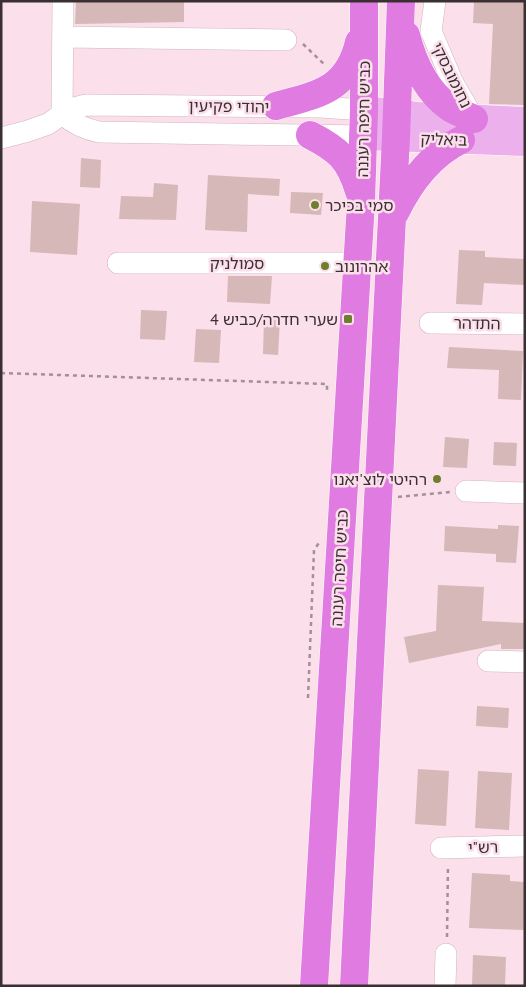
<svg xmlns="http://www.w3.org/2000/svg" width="526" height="987" viewBox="0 0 526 987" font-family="'PT Sans','Noto Sans Hebrew',sans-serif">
  <rect width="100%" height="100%" fill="#fbdfea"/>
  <path fill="#d6b8b8" d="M76 1H184V22L75 24Z
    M474 1H525V105L489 104 493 24 473 23Z
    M81 158 101 160 100 188 80 187Z
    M208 175 280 179 279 196 248 194 247 232 205 230Z
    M154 183 178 185 176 220 119 219 121 196 153 197Z
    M291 192 323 193 321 215 290 213Z
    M32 201 80 204 77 255 30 252Z
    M459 250 485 251V257L525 259V285L484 283 482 305 456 304Z
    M228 276H272L270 304 227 302Z
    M141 310 167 311 165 340 140 339Z
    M264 319H280L278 355 263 354Z
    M196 329 221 330 219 363 194 362Z
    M449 347 523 351 521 400 498 399 499 370 447 368Z
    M445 437 469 439 467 468 443 467Z
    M494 442 517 443 516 466 493 465Z
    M498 525 519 526 516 563 496 562V554L444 551 445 526 498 529Z
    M438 585 484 587 482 621 525 623V649H501V644L409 663 404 637 436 631Z
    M477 706 509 708 508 728 476 726Z
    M418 769 449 771 446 826 415 824Z
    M478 771 512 773 509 830 475 828Z
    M472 873 510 875V881L525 882V930L469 928Z
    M473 955 506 957 505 986H472Z"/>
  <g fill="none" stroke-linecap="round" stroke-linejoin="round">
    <defs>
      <path id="minor" d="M435 1 431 31 453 83 474 119
        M63 37 286 40
        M62 114C74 124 84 129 99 132L363 136
        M62 114 63 1
        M1 138 28 131 48 124 62 114 74 108 86 105 320 107 364 110
        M118 263H357
        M430 323 525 324
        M466 491 525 493
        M488 661 525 662
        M441 848 525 846
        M445 986 446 954"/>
      <path id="major" d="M364 110 417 116 525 121
        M363 136 525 142"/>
      <path id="highway" d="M406 35C413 62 425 90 449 107 456 112 466 115 474 119
        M276 106C319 94 348 90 359 42
        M310 135C339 150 349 159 359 191
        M395 213C410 182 430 155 461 140
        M314 986 361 202 364 110V1
        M354 986 396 137 401 1"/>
    </defs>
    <use href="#minor" stroke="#d0b5c0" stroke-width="22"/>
    <use href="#major" stroke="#fff" stroke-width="29"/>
    <use href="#highway" stroke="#fff" stroke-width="29"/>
    <path stroke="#a49098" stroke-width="2.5" stroke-dasharray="4 4" stroke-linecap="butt" d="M303 44 325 65
      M1 373 327 384V391
      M398 497 450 492
      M308 698 314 550 319 543
      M447 937 448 865"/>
    <use href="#minor" stroke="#fff" stroke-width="21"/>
    <use href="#major" stroke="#ecb0ed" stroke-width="28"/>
    <use href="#highway" stroke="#df7be1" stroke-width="28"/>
  </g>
  <g fill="#6f7e2c" stroke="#fbdfea" stroke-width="2">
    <circle cx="315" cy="205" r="5"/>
    <circle cx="325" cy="266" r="5"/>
    <rect x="343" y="314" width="10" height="10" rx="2.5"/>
    <circle cx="437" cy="479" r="5"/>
  </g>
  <g text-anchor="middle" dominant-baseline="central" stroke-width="5" stroke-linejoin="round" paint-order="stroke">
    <g font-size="16" fill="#3a2f33" stroke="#fbdfea">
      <text transform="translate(452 75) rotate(64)">נחומובסקי</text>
      <text transform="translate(229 106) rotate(1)">יהודי פקיעין</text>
      <text transform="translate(363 119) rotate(-89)">כביש חיפה רעננה</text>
      <text transform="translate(444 139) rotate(2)">ביאליק</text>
      <text x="237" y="263">סמולניק</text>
      <text transform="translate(477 323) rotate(1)">התדהר</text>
      <text transform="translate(339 568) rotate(-87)">כביש חיפה רעננה</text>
      <text transform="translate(483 847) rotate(-2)">רש"י</text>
    </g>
    <g font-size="16" fill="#3a2f33" stroke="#fbdfea" text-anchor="start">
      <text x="325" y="205">סמי בכיכר</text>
      <text x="335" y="266">אהרונוב</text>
      <text x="338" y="319" text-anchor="end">שערי חדרה/כביש 4</text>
      <text x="427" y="479" text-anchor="end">רהיטי לוצ'יאנו</text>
    </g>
  </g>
  <rect width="526" height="987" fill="none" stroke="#3a2f33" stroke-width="5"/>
</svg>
